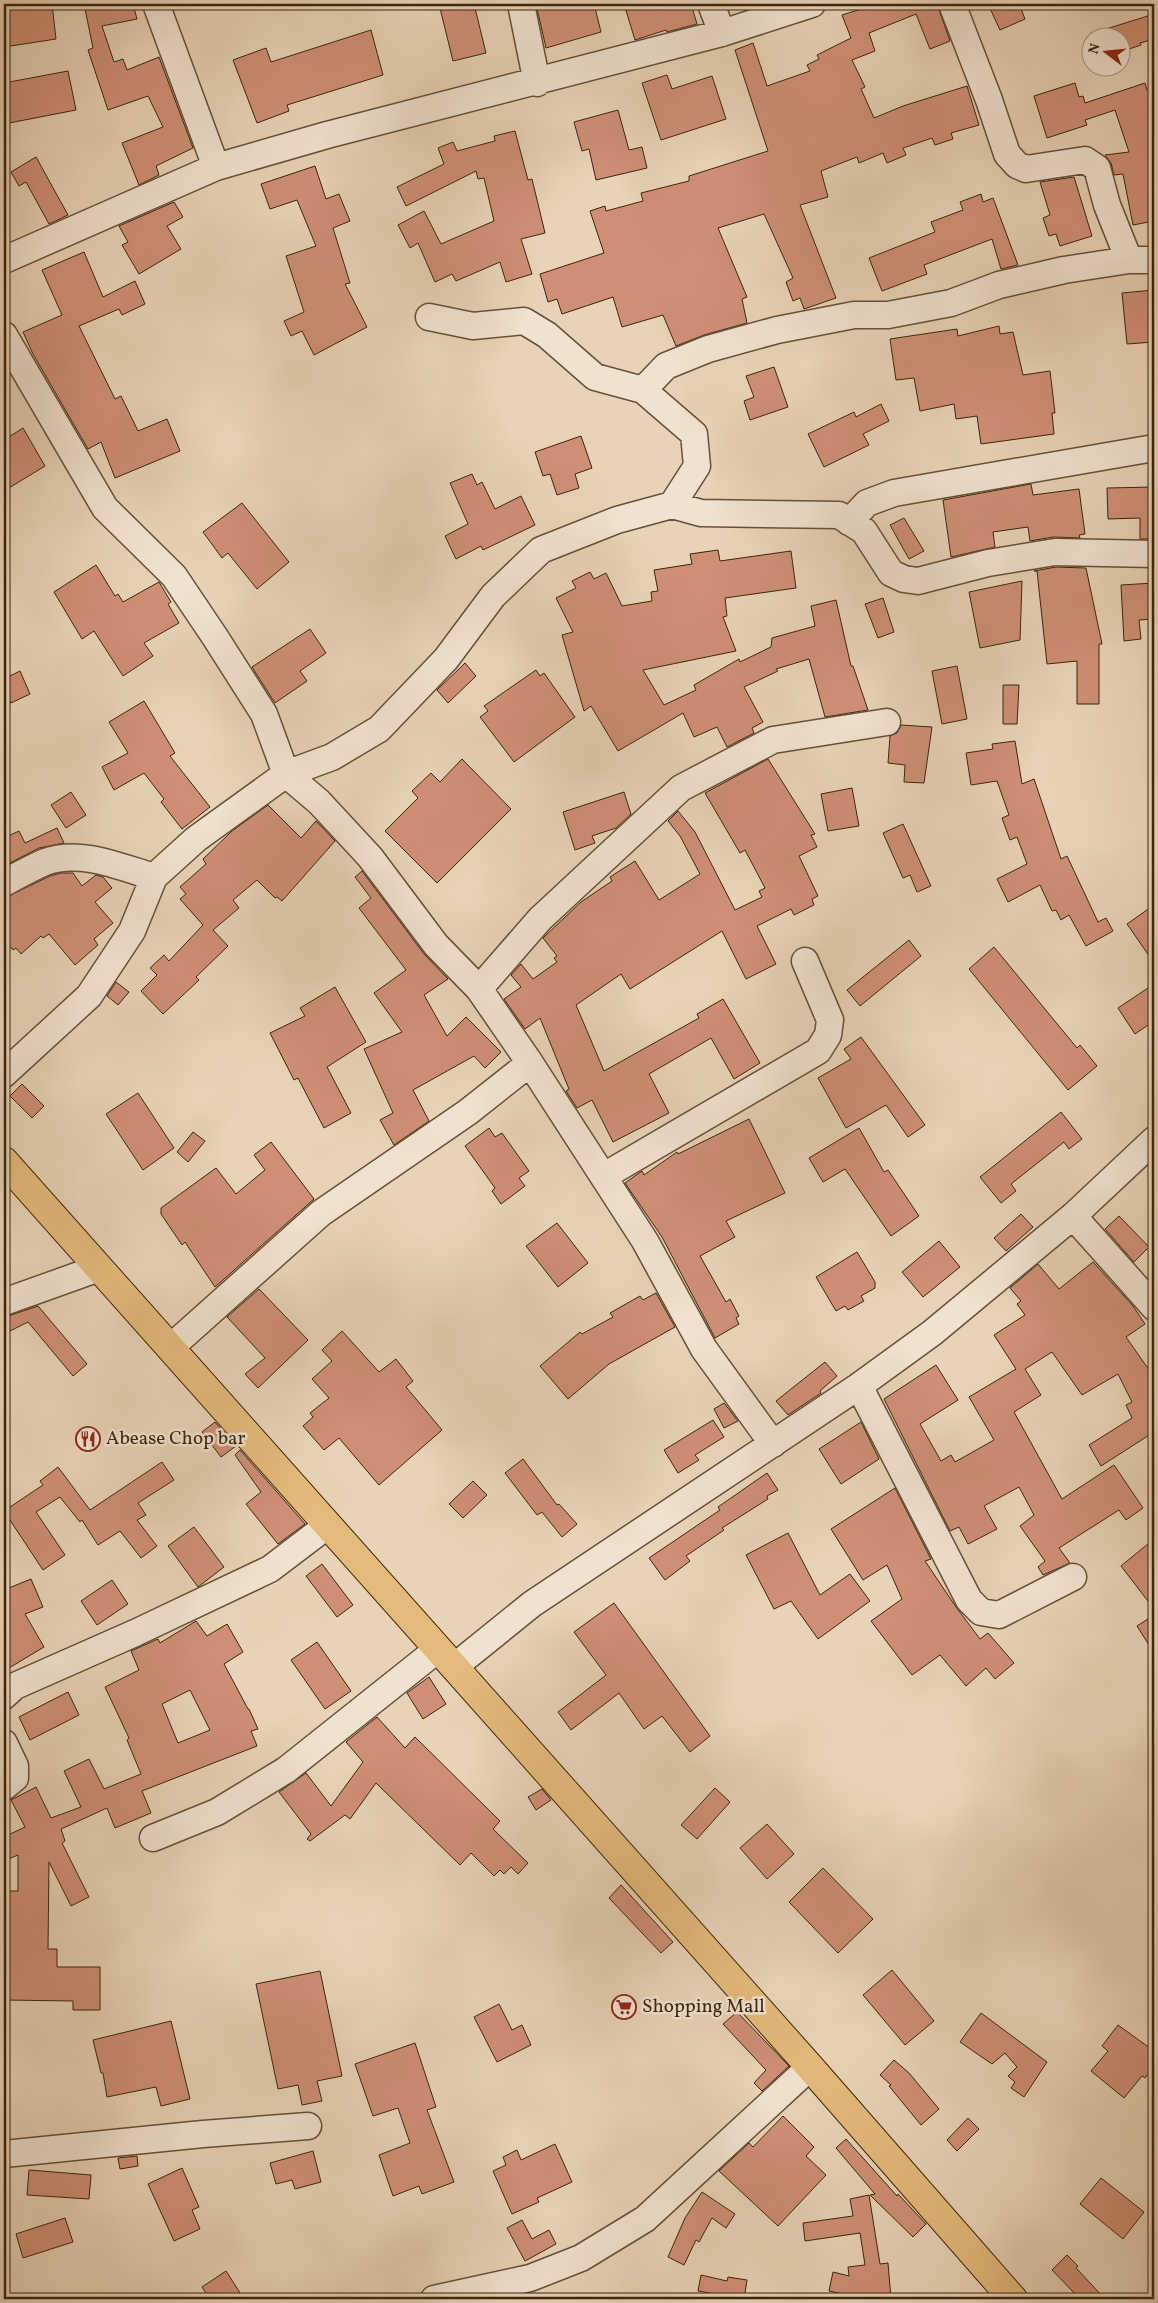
<svg xmlns="http://www.w3.org/2000/svg" width="1158" height="2303" viewBox="0 0 1158 2303" font-family="Vollkorn,serif">
  <rect width="100%" height="100%" fill="#e8d3b6"/>
  <filter id="stains"><feTurbulence type="fractalNoise" baseFrequency=".004" numOctaves="4"/><feColorMatrix values="0 0 0 0 .2 0 0 0 0 .09 0 0 0 0 .02 0 0 0 .5 -.17"/></filter>
  <radialGradient id="worn" r=".72"><stop offset=".6" stop-color="#630" stop-opacity="0"/><stop offset="1" stop-color="#630" stop-opacity=".3"/></radialGradient>
  <path fill="#cf8f75" stroke="#3b250d" fill-rule="evenodd" d="M4 4H52L56 39 4 47Z
    M84 4H133L137 19 102 26 114 62 123 59 127 70 159 57 193 148 156 166 159 175 139 185 122 143 163 127 148 96 108 110 88 50 93 48Z
    M439 4H474L486 53 453 61Z
    M536 4H594L601 32 546 48Z
    M624 4H691L697 24 667 32 666 30 635 40Z
    M877 4H937L950 41 930 49 916 14 869 33 875 51 852 60 865 87 861 89 874 118 903 106 967 86 979 125 951 133 953 139 935 145 932 138 903 148 906 155 887 163 883 153 859 163 857 157 821 171 828 197 800 205 836 298 804 309 800 298 793 301 786 282 793 278 764 214 718 228 747 297 742 299 747 323 704 335 676 346 663 315 622 327 613 297 562 314 557 299 548 302 540 274 604 253 590 211 605 206 606 211 643 201 641 193 689 181V176L768 151 735 50 753 43 767 86 810 71 807 65 819 59 817 55 851 38 842 15Z
    M988 4H1019L1025 19 1000 30Z
    M1154 14V39L1140 43 1141 45 1120 52V38H1090V34Z
    M371 30 383 75 287 105 289 111 257 123 233 60 266 48 271 62Z
    M68 71 76 110 4 124V83Z
    M667 75 672 89 712 76 726 119 661 140 642 83Z
    M1075 83 1079 97 1083 96 1085 103 1145 83 1147 90 1154 87V221L1133 225 1123 174 1114 175 1111 163 1105 155 1129 152 1115 110 1085 120 1087 125 1047 138 1034 96Z
    M618 110 629 150 642 147 647 168 596 180 589 149 582 151 574 122Z
    M515 131 528 180 532 179 545 233 521 239 532 274 506 282 500 262 456 281 452 274 435 282 418 243 410 248 398 225 424 211 441 244 494 221 484 178 478 179 476 171 406 206 397 187 444 164 438 148 453 142 457 151 495 141 494 136Z
    M36 157 68 215 49 224 26 182 19 186 11 172Z
    M315 166 326 199 339 194 350 221 333 228 350 283 345 284 367 327 314 355 302 331 291 336 284 321 304 312 286 256 316 246 297 200 270 209 261 184Z
    M1074 177 1092 236 1060 246 1056 234 1049 236 1043 218 1050 215 1040 182Z
    M981 194 983 202 993 198 1018 265 1001 269 992 239 924 265 927 274 882 291 869 258 935 232 931 222 963 210 960 202Z
    M174 202 183 217 167 226 181 249 139 274 122 245 128 242 119 226Z
    M84 252 103 297 135 281 145 304 122 315 119 309 79 326 115 399 121 396 138 431 167 419 180 451 115 478 101 442 88 449 33 354 23 332 62 315 42 270Z
    M1154 290V342L1127 344 1122 293Z
    M999 326 1000 334 1013 332 1023 375 1050 371 1055 413H1052L1054 434 981 444 977 416 956 419 954 404 920 411 914 378 896 380 890 339 957 329 958 336Z
    M774 367 788 407 750 420 744 401 754 397 746 376Z
    M881 404 889 421 863 434 869 445 824 467 808 434 854 412 856 417Z
    M23 428 45 466 4 491V440Z
    M581 436 592 468 575 474 579 488 557 495 550 474 543 476 535 452Z
    M472 474 477 485 482 482 495 509 521 496 535 525 483 550 481 546 456 559 445 536 468 524 450 483Z
    M1031 484 1033 495 1079 489 1085 534 1079 535 1080 538 1053 537 1030 541 1028 527 993 532 995 547 951 557 943 500Z
    M1154 487V539H1140V518L1108 519 1107 488Z
    M242 503 289 562 257 589 228 553 222 558 203 532Z
    M904 518 924 551 909 559 890 525Z
    M718 550 720 561 791 551 796 588 725 598 727 616 723 617 736 651 643 670 664 705 696 690 694 685 739 659 740 662 771 647 772 638 815 626 811 606 836 600 851 666H853L868 710 825 717 809 659 776 669 778 671 744 687 763 722 752 728 754 733 727 747 717 727 694 737 683 713 618 751 591 706 584 711 562 635 573 632 556 598 576 588 572 581 590 572 594 579 606 573 622 606 652 601 651 592 658 591 654 570 692 564 690 554Z
    M96 565 115 596 118 594 123 602 159 582 171 602 168 604 179 623 144 643 153 656 123 676 94 631 82 639 54 592Z
    M1056 567 1086 568 1102 644H1099V704H1077V661L1047 664 1037 571H1034Z
    M1022 581 1020 640 980 648 969 592Z
    M1154 583V619L1139 620 1141 639 1124 641 1121 585Z
    M883 598 894 632 878 638 865 604Z
    M310 629 326 653 300 671 307 681 275 703 252 667Z
    M465 663 476 676 448 703 437 690Z
    M957 666 967 719 942 724 932 671Z
    M536 670 540 676 544 673 575 717 514 762 480 717 488 711 484 706Z
    M20 671 30 694 11 703 4 687V679Z
    M1003 685H1019L1017 724H1003Z
    M144 701 175 753 170 756 210 807 182 829 161 802 164 799 144 773 114 790 102 767 128 753 109 722Z
    M901 725 932 727 924 783 904 782 905 765 888 763 890 736 897 733Z
    M1015 741 1022 784 1034 779 1061 859 1067 856 1098 922 1106 918 1113 931 1086 946 1069 915 1061 920 1056 910 1052 911 1040 885 1008 902 997 879 1027 864 1017 837 1010 840 1002 818 1009 815 997 781 971 785 966 753 993 749 992 744Z
    M462 759 511 809 437 883 385 831 418 798 412 791 431 773 440 782Z
    M768 759 815 834 811 835 817 847 799 856 818 896 812 899 814 905 794 915 791 909 757 926 776 964 746 979 722 931 630 989 621 974 576 1005 604 1071 699 1018 697 1014 723 999 760 1063 734 1079 711 1038 649 1074 669 1113 613 1142 592 1100 577 1108 566 1091 569 1089 540 1018 525 1029 504 999 521 987 511 975 521 964 533 979 557 962 554 958 557 956 543 938 581 902 612 881 610 877 635 861 659 900 700 874 680 836 668 821 678 811 695 832 735 910 762 897 759 891 765 888 745 850 740 853 705 793Z
    M852 788 859 826 828 831 821 794Z
    M71 792 86 815 66 828 51 805Z
    M624 792 631 814 616 828 592 836 595 843 575 850 563 812Z
    M268 805 301 838 316 821 335 841 282 901 277 897 275 898 257 880 233 900 239 908 213 930 228 946 196 977 199 980 163 1014 141 991 157 975 150 968 164 955 169 961 203 925 180 899 186 894 180 887 206 864 203 859 232 831Z
    M903 824 931 886 917 892 910 875 903 878 883 833Z
    M57 828 64 843 39 848 4 866V838L19 831 25 843Z
    M362 871 424 954 448 979 424 995 447 1036 466 1017 501 1052 485 1068 474 1056 413 1090 429 1121 394 1145 380 1120 393 1113 364 1049 402 1032 374 993 406 970 359 908 371 898 355 877Z
    M61 873H73L82 886 96 875 103 877 112 888 95 902 113 923 94 939 98 945 75 965 49 934 43 938 41 936 21 954 16 948 13 950 4 939V898L50 876Z
    M1154 905V963L1127 924Z
    M909 940 921 956 860 1006 847 990Z
    M994 947 1077 1048 1080 1045 1097 1066 1068 1090 969 969Z
    M116 982 129 992 118 1005 107 996Z
    M1154 984V1021L1135 1034 1118 1008Z
    M335 987 366 1042 327 1067 351 1113 324 1128 298 1078 294 1080 270 1033 305 1016 300 1008Z
    M861 1037 925 1125 908 1137 886 1105 846 1128 818 1078 851 1059 844 1049Z
    M22 1084 44 1106 32 1118 10 1096Z
    M138 1093 174 1148 143 1170 106 1114Z
    M1061 1112 1082 1139 1069 1149 1064 1142 1011 1184 1016 1191 1001 1203 980 1177Z
    M749 1119 785 1193 726 1221 735 1237 700 1256 726 1302 730 1299 739 1316 736 1318 739 1324 715 1338 662 1237 625 1183 642 1171 644 1175 677 1152 678 1154Z
    M489 1128 495 1137 502 1133 529 1171 519 1178 525 1186 501 1204 492 1191 495 1188 465 1146Z
    M859 1128 884 1172 888 1170 919 1216 891 1236 845 1169 823 1182 809 1158Z
    M193 1132 205 1141 188 1162 177 1152Z
    M271 1142 314 1199 215 1287 185 1242 182 1245 161 1214V1208L216 1168 236 1194 265 1170 254 1155Z
    M1021 1214 1033 1227 1006 1251 994 1238Z
    M1119 1216 1149 1247 1134 1262 1105 1229Z
    M557 1223 588 1263 558 1287 526 1246Z
    M939 1241 960 1267 923 1297 902 1272Z
    M857 1252 875 1282V1288L861 1296 864 1301 848 1310 845 1306 836 1311 816 1277Z
    M1093 1262 1133 1306 1145 1324 1126 1337 1154 1377V1432L1101 1466 1089 1445 1132 1418 1126 1405 1132 1402 1118 1374 1082 1395 1052 1352 1025 1369 1041 1395 1014 1412 1062 1499 1114 1465 1143 1508 1126 1520 1119 1510 1059 1548 1070 1563 1043 1575 1038 1567 1045 1561 1020 1526 1034 1515 1019 1487 984 1506 997 1529 968 1544 959 1527 950 1531 884 1399 936 1365 958 1400 920 1424 941 1461 951 1455 955 1462 994 1440 969 1397 1016 1369 994 1335 1025 1315 1017 1304 1021 1301 1010 1288 1038 1264 1059 1289Z
    M259 1289 308 1340 258 1388 245 1374 265 1358 227 1317Z
    M656 1293 675 1327 609 1364 568 1399 540 1366 580 1332 582 1334 613 1317 610 1313 640 1296 643 1300Z
    M38 1306 87 1364 73 1376 28 1322 4 1334V1322L11 1315Z
    M342 1331 379 1372 396 1359 413 1381 406 1387 442 1430 379 1485 339 1438 324 1450 303 1426 313 1417 310 1413 329 1398 312 1379 332 1361 322 1350Z
    M825 1362 837 1376 820 1391 821 1393 788 1415 776 1401Z
    M724 1403 738 1421 724 1428 714 1409Z
    M713 1420 724 1437 695 1455 699 1460 678 1473 664 1450Z
    M215 1422 236 1446 221 1457 202 1432Z
    M861 1422 879 1459 841 1484 819 1449Z
    M240 1450 305 1524 278 1544 246 1504 261 1492 235 1455Z
    M523 1459 557 1505 559 1504 577 1524 562 1537 542 1512 537 1515 505 1473Z
    M162 1462 174 1480 138 1503 146 1515 137 1520 157 1546 141 1558 120 1531 98 1545 82 1520 80 1522 60 1497 36 1512 65 1555 43 1570 4 1511 43 1485 40 1481 58 1467 90 1510Z
    M767 1473 778 1490 767 1496 768 1499 722 1528 724 1530 686 1556 690 1561 665 1580 649 1558 720 1510 718 1507Z
    M473 1481 487 1495 463 1518 449 1504Z
    M895 1488 931 1559 925 1561 956 1607 980 1639 988 1633 1014 1663 995 1679 986 1668 966 1686 940 1655 912 1675 871 1621 902 1599 887 1565 863 1580 831 1529Z
    M194 1527 224 1567 198 1587 168 1546Z
    M788 1533 820 1595 850 1574 870 1601 818 1639 791 1601 774 1609 746 1555Z
    M1154 1539V1609L1121 1566Z
    M322 1564 353 1605 337 1617 306 1576Z
    M31 1579 43 1607 25 1614 44 1647 4 1671V1590Z
    M112 1580 128 1604 97 1625 81 1601Z
    M614 1603 710 1736 690 1752 662 1716 644 1729 619 1693 571 1730 558 1712 606 1675 574 1632Z
    M1154 1615V1653L1137 1626Z
    M196 1621 207 1636 227 1624 243 1652 224 1664 248 1709H249L258 1729 251 1731 257 1746 142 1791 151 1813 115 1828 107 1808 61 1829 65 1841 62 1843 89 1897 71 1906 49 1862 48 1949H57V1967H100V2010H73V2001L4 2000V1891H18V1855L4 1861V1837L25 1827 11 1800 36 1787 51 1818 81 1807 64 1771 89 1759 104 1789 141 1774 127 1740 129 1738 105 1687 139 1670 131 1651 158 1639 160 1643ZM190 1690 210 1730 178 1743 162 1704Z
    M317 1642 351 1691 325 1709 291 1660Z
    M429 1677 446 1704 423 1719 407 1693Z
    M68 1692 79 1715 30 1740 19 1717Z
    M377 1717 405 1748 415 1737 500 1821 493 1829 528 1863 518 1874 511 1867 504 1874 500 1870 494 1876 471 1853 460 1865 376 1783 350 1819 345 1815 310 1841 307 1839 311 1834 279 1792 306 1773 331 1806 363 1762 346 1742Z
    M715 1788 730 1802 697 1839 681 1825Z
    M542 1789 551 1800 536 1810 528 1797Z
    M767 1824 794 1854 767 1879 740 1848Z
    M823 1868 873 1919 838 1953 789 1902Z
    M621 1885 673 1942 661 1953 609 1898Z
    M892 1970 934 2021 905 2045 863 1995Z
    M320 1971 342 2076 317 2081 322 2101 302 2105 298 2085 278 2089 256 1984Z
    M499 2004 512 2030 522 2025 531 2045 497 2062 474 2017Z
    M737 2012 789 2066 762 2091 754 2083 766 2070 723 2024Z
    M981 2013 1047 2062 1024 2097 1011 2088 1015 2082 1008 2076 1017 2067 1005 2053 992 2064 960 2042Z
    M171 2021 190 2099 161 2106 156 2087 107 2097 103 2073H101L93 2040Z
    M1118 2025 1154 2051V2066L1145 2078 1142 2076 1124 2098 1091 2071 1108 2051 1102 2046Z
    M415 2043 436 2107 427 2110 454 2182 422 2194 419 2186 393 2196 379 2155 410 2143 398 2108 373 2116 355 2064Z
    M894 2060 909 2073 939 2109 921 2125 889 2086 891 2085 880 2075Z
    M783 2116 814 2147 806 2156 826 2175 778 2226 719 2171 749 2143 753 2147Z
    M968 2118 979 2129 957 2151 947 2140Z
    M846 2139 897 2196 898 2194 926 2224 913 2237 870 2195 875 2194 836 2148Z
    M555 2144 572 2182 537 2198 539 2202 512 2214 493 2171 506 2165 503 2157 517 2150 521 2160Z
    M313 2151 321 2182 295 2189 292 2180 276 2184 270 2163Z
    M137 2156 138 2166 120 2169 118 2158Z
    M182 2168 199 2207 192 2210 200 2229 174 2241 148 2184Z
    M29 2170 91 2175 89 2199 27 2195Z
    M1101 2178 1144 2212 1123 2239 1080 2204Z
    M702 2192 735 2214 726 2228 712 2218 699 2242 696 2240 684 2265 668 2257 685 2218Z
    M869 2195 880 2264 888 2263 891 2299H857V2297L829 2291 833 2272 849 2276 848 2267 865 2265 860 2233 805 2241 803 2223 853 2216 850 2199Z
    M65 2218 73 2242 23 2258 16 2234Z
    M522 2220 532 2239 549 2230 556 2244 525 2261 507 2228Z
    M1067 2255 1078 2266 1076 2268 1105 2299H1080L1052 2270Z
    M226 2271 244 2299H210L202 2287Z
    M701 2275 727 2281 728 2277 747 2280 744 2299 698 2291Z"/>
  <g fill="none" stroke-linecap="round" stroke-linejoin="round">
    <defs>
      <path id="minor" d="M156 4 216 167
        M521 4 537 83
        M711 4 722 33
        M952 4 989 100 1007 154 1017 165 1026 169 1085 160 1097 168 1107 205 1129 260
        M4 260 216 167 327 135 722 33 812 4
        M429 317 473 326 524 321 547 335 595 377 643 390 694 434 697 466 672 505
        M4 335 105 508 174 576 215 637 264 714 286 774 319 802 370 857 436 945 479 989 530 1063 645 1241 704 1349 773 1444
        M643 390 666 366 708 349 777 330 854 315H888L951 303 999 285 1064 270 1129 260H1154
        M849 522 867 503 894 493 1154 448
        M4 883C17 876 31 868 45 862 81 849 120 867 154 877
        M479 989 540 919 681 788 773 740 887 722
        M4 1074 89 996 132 931 154 877 196 839 286 774 332 757 379 729 446 659 493 596 541 550 617 520 672 505 701 513 839 515 864 531 891 573 904 579 918 581 988 563 1055 552 1154 554
        M604 1176 818 1051 828 1035 830 1020 805 961
        M1073 1216 1154 1307
        M4 1302 99 1268
        M170 1348 321 1213 468 1112 530 1063
        M859 1386 969 1600 981 1612 999 1615 1073 1577
        M454 1667 532 1604 859 1386 932 1333 1073 1216 1154 1140
        M4 1696 15 1686 135 1633 270 1569 328 1525
        M4 1743 15 1766V1778L4 1787
        M153 1838 217 1812 286 1770 438 1649
        M4 2154 203 2134 308 2126
        M434 2299 530 2278 581 2258 645 2219 810 2067"/>
      <path id="highway" d="M4 1161 810 2067 1013 2299"/>
    </defs>
    <use href="#minor" stroke="#665037" stroke-width="29"/>
    <use href="#highway" stroke="#3b250d" stroke-width="30"/>
    <use href="#minor" stroke="#f0e2d0" stroke-width="26"/>
    <use href="#highway" stroke="#e4ba7b" stroke-width="28"/>
  </g>
  <defs>
    <symbol id="restaurant-ring" viewBox="-11 -11 22 22"><circle r="9.5" fill="#f0e2d0" stroke="#8f2418" stroke-width="1.5"/><path d="M-5-6h1v4h1v-4h1v4h1v-4h1v5L-1.5 .5V6h-2V.5L-5-1ZM5-6V6H3V1.5H1.5Q1.5-4 5-6Z" fill="#8f2418"/></symbol>
    <symbol id="supermarket-ring" viewBox="-11 -11 22 22"><circle r="9.5" fill="#f0e2d0" stroke="#8f2418" stroke-width="1.5"/><path d="M-6-5.5h2.5l.6 2H6L4.5 2H-2.5L-4.4-4H-6ZM-1.5 3.2a1.3 1.3 0 1 0 .1 0ZM3 3.2a1.3 1.3 0 1 0 .1 0Z" fill="#8f2418"/></symbol>
  </defs>
  <g fill-rule="evenodd">
    <use href="#restaurant-ring" x="74" y="1425" width="28" height="28"/>
    <use href="#supermarket-ring" x="610" y="1993" width="28" height="28"/>
  </g>
  <g text-anchor="middle" dominant-baseline="central" stroke-width="5" stroke-linejoin="round" paint-order="stroke">
    <g font-size="19" fill="#3b250d" stroke="#f0e2d0" text-anchor="start">
      <text x="106" y="1439">Abease Chop bar</text>
      <text x="642" y="2007">Shopping Mall</text>
    </g>
  </g>
  <rect width="1158" height="2303" fill="none" stroke="#e8d3b6" stroke-width="20"/>
  <rect x="5" y="5" width="1148" height="2293" fill="none" stroke="#3b250d" stroke-width="2.5"/>
  <rect x="10" y="10" width="1138" height="2283" fill="none" stroke="#3b250d"/>
  <g transform="translate(1106 52) rotate(286)"><circle r="24" fill="#f0e2d0" stroke="#a89682"/>
  <path d="M0-4L9 19L0 12L-9 19Z" fill="#8f2418"/>
  <text y="-8" font-size="14" font-weight="bold" text-anchor="middle" fill="#3b250d">N</text>
  </g>
  <rect width="100%" height="100%" filter="url(#stains)"/>
  <rect width="100%" height="100%" fill="url(#worn)"/>
</svg>
